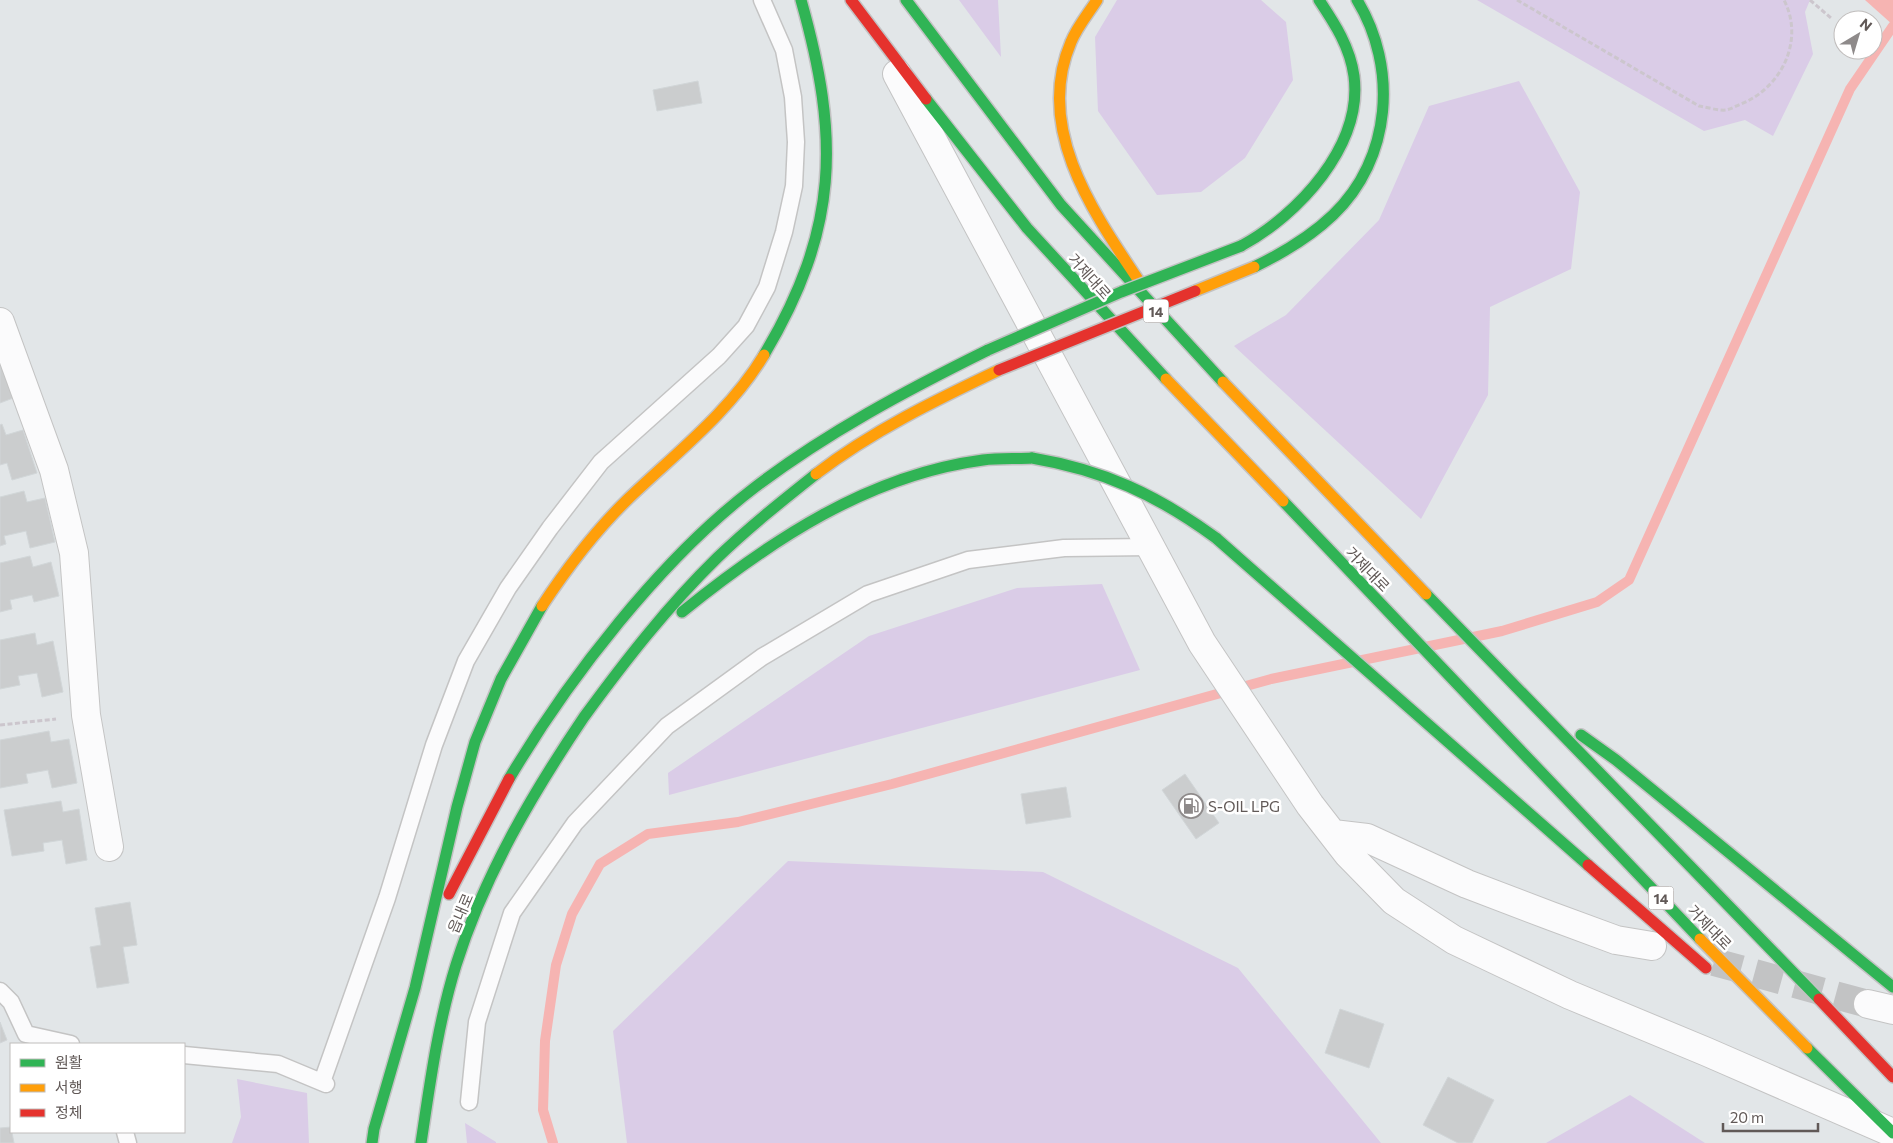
<svg xmlns="http://www.w3.org/2000/svg" width="1893" height="1143" viewBox="0 0 1893 1143" font-family="Commissioner,'Noto Sans KR',sans-serif">
  <rect width="100%" height="100%" fill="#e2e6e8"/>
  <path fill="#dacce7" d="M959 0H998L1001 57Z
    M1117 0H1261L1286 22 1293 80 1245 158 1201 192 1157 195 1098 111 1095 37Z
    M1477 0H1810L1805 12 1813 54 1773 136 1745 120 1704 131Z
    M1519 81 1580 192 1571 269 1490 307 1488 395 1421 519 1234 346 1286 315 1379 220 1429 106Z
    M1102 584 1140 670 669 795 668 773 869 636 1017 588Z
    M788 861 1043 872 1238 968 1381 1143H627L613 1031Z
    M237 1079 307 1093 309 1143H232L241 1117Z
    M1630 1095 1705 1143H1546Z
    M465 1123 496 1142V1143H467Z"/>
  <path fill="#f6b4b2" d="M1865 0H1893V25Z"/>
  <g fill="none" stroke-linecap="round" stroke-linejoin="round">
    <path stroke="#f6b4b2" stroke-width="10" d="M553 1143 543 1110 545 1041 556 965 572 914 600 864 648 834 738 822 892 784 1271 679 1502 631 1597 602 1629 580 1850 89 1893 26"/>
  </g>
  <path fill="#cbcdce" stroke="#d1d6d8" d="M698 81 702 103 657 111 653 90Z
    M0 356 16 397 0 403Z
    M2 424 6 435 23 430 37 473 12 480 7 463 0 465V425Z
    M24 491 27 502 45 498 55 542 30 548 26 531 4 536 6 544 0 546V497Z
    M30 556 33 567 51 562 59 596 34 602 32 595 10 600 12 609 0 612V563Z
    M35 633 37 645 53 641 63 692 42 697 37 673 18 676 20 685 0 689V640Z
    M49 731 51 742 69 739 77 783 52 788 48 770 26 774 28 783 0 788V740Z
    M1185 774 1219 823 1196 839 1162 790Z
    M1066 787 1071 817 1026 824 1021 794Z
    M61 801 63 812 79 809 87 860 66 864 62 840 43 843 44 851 12 856 4 810Z
    M130 902 137 945 123 947 129 983 97 988 90 947 101 945 95 908Z
    M1340 1009 1384 1024 1369 1068 1325 1053Z
    M0 1022 7 1040 0 1043Z
    M1448 1077 1494 1100 1472 1143H1458L1423 1125Z
    M11 1127 14 1143H0V1128Z"/>
  <g fill="none" stroke-linecap="round" stroke-linejoin="round">
    <path stroke="#c2c3c4" stroke-width="28" stroke-dasharray="28 14" stroke-linecap="butt" d="M1714 962 1868 1004"/>
    <defs>
      <path id="lane" d="M0 991 11 1002 26 1034 71 1044
        M184 1055 278 1064 326 1084
        M322 1082 387 898 434 745 466 661 508 588 550 528 601 462 719 356 746 326 767 287 784 232 794 186 796 142 793 97 784 50 762 0
        M469 1102 477 1022 512 913 575 823 667 726 762 657 868 594 968 560 1064 548 1151 547
        M125 1132 128 1143"/>
      <path id="street" d="M897 74 1202 643 1310 805 1348 854 1394 901 1454 940 1570 995 1707 1052 1893 1133
        M0 322 54 470 74 553 86 715 109 847
        M1333 834 1367 838 1467 884 1551 916 1616 940 1652 946
        M1868 1004 1893 1010"/>
      <path id="fast" d="M906 0 1061 205 1223 382
        M926 99 1027 228 1166 379
        M1241 246C1298 215 1363 146 1354 76 1350 47 1335 24 1319 0
        M1254 267C1283 253 1310 237 1333 215 1392 159 1398 67 1357 0
        M764 355C839 229 840 138 801 0
        M1283 501 1700 939
        M1216 538 1588 865
        M1426 594 1819 999
        M682 612C770 541 868 475 983 460 999 458 1016 459 1032 458
        M584 717C625 661 667 607 717 558 748 528 782 501 816 474
        M1581 735 1616 760 1893 987
        M509 779C568 679 661 559 754 488 826 433 907 390 988 350
        M1807 1048 1893 1133
        M372 1143 374 1129 415 988 457 807 475 742 501 679 542 606
        M421 1143C430 1083 438 1023 456 965 484 876 532 794 584 717"/>
      <path id="slow" d="M1097 0C1088 14 1077 27 1071 42 1034 128 1093 212 1139 281
        M1166 379 1283 501
        M1223 382 1426 594
        M816 474C872 431 936 400 999 370
        M542 606C567 568 595 531 628 499 676 453 729 413 764 355
        M1700 939 1807 1048"/>
      <path id="jam" d="M851 0 926 99
        M1588 865 1706 968
        M449 894 509 779
        M1819 999 1893 1077"/>
    </defs>
    <use href="#lane" stroke="#c4c4c4" stroke-width="19"/>
    <use href="#street" stroke="#c4c4c4" stroke-width="30"/>
    <use href="#fast" stroke="#c3c2c3" stroke-width="14"/>
    <use href="#slow" stroke="#c3c2c3" stroke-width="14"/>
    <use href="#jam" stroke="#c3c2c3" stroke-width="14"/>
    <path stroke="#ccc6cd" stroke-width="3" stroke-dasharray="5 2.5" stroke-linecap="butt" d="M1517 0 1699 106C1707 107 1718 111 1726 110 1731 109 1736 106 1741 104 1781 88 1805 41 1784 0
      M1810 0 1831 18
      M0 725 56 719"/>
    <use href="#lane" stroke="#fbfbfc" stroke-width="16"/>
    <use href="#street" stroke="#fbfbfc" stroke-width="28"/>
    <use href="#fast" stroke="#30b455" stroke-width="11"/>
    <use href="#slow" stroke="#ff9f0a" stroke-width="11"/>
    <use href="#jam" stroke="#e5322d" stroke-width="11"/>
    <defs>
      <path id="fast-bridge" d="M988 350 1121 292 1241 246
        M1032 458C1104 470 1157 495 1216 538"/>
      <path id="slow-bridge" d="M1195 291 1254 267"/>
      <path id="jam-bridge" d="M999 370 1195 291"/>
    </defs>
    <use href="#fast-bridge" stroke="#c3c2c3" stroke-width="14" stroke-linecap="butt"/>
    <use href="#slow-bridge" stroke="#c3c2c3" stroke-width="14" stroke-linecap="butt"/>
    <use href="#jam-bridge" stroke="#c3c2c3" stroke-width="14" stroke-linecap="butt"/>
    <use href="#fast-bridge" stroke="#30b455" stroke-width="11"/>
    <use href="#slow-bridge" stroke="#ff9f0a" stroke-width="11"/>
    <use href="#jam-bridge" stroke="#e5322d" stroke-width="11"/>
  </g>
  <defs>
    <symbol id="fuel-ring" viewBox="-11 -11 22 22"><circle r="9.5" fill="#fff" stroke="#8e8a8a" stroke-width="1.5"/><path d="M-5.5-6h7V0h2V4h1.3V-2.5L3-4.5l.8-.8L6-3V5H2.5V1h-1V6h-7ZM-4.2-4.7v3.2H.2V-4.7Z" fill="#8e8a8a"/></symbol>
  </defs>
  <g fill-rule="evenodd">
    <use href="#fuel-ring" x="1177" y="792" width="28" height="28"/>
  </g>
  <g text-anchor="middle" dominant-baseline="central" stroke-width="5" stroke-linejoin="round" paint-order="stroke">
    <g fill="#fff" stroke="#908b89" stroke-width="1">
      <rect x="1143.5" y="299.5" width="25" height="23" rx="4"/>
      <rect x="1648.5" y="886.5" width="25" height="23" rx="4"/>
    </g>
    <g font-size="14" font-weight="bold" fill="#615957">
      <text x="1156" y="311">14</text>
      <text x="1661" y="898">14</text>
    </g>
    <g font-size="15" fill="#615957" stroke="#fff">
      <text transform="translate(1090 276) rotate(48)">거제대로</text>
      <text transform="translate(1368 569) rotate(46)">거제대로</text>
      <text transform="translate(460 913) rotate(-67)">읍내로</text>
      <text transform="translate(1710 927) rotate(46)">거제대로</text>
    </g>
    <g font-size="15" fill="#615957" stroke="#fff" text-anchor="start">
      <text x="1208" y="806">S-OIL LPG</text>
    </g>
  </g>
  <rect x="10" y="1043" width="175" height="90" fill="#ffffff" stroke="#c0bdbc"/>
  <rect x="20" y="1059" width="25" height="8" fill="#30b455" stroke="#c0bdbc"/>
  <text x="55" y="1068" font-size="15" fill="#615957">원활</text>
  <rect x="20" y="1084" width="25" height="8" fill="#ff9f0a" stroke="#c0bdbc"/>
  <text x="55" y="1093" font-size="15" fill="#615957">서행</text>
  <rect x="20" y="1109" width="25" height="8" fill="#e5322d" stroke="#c0bdbc"/>
  <text x="55" y="1118" font-size="15" fill="#615957">정체</text>
  <g transform="translate(1858 35) rotate(38)"><circle r="24" fill="#ffffff" stroke="#c0bdbc"/>
  <path d="M0-4L9 19L0 12L-9 19Z" fill="#8e8a8a"/>
  <text y="-8" font-size="14" font-weight="bold" text-anchor="middle" fill="#615957">N</text>
  </g>
  <path d="M1723 1123v8h95v-8" fill="none" stroke="#615957" stroke-width="2.5"/>
  <text x="1730" y="1123" font-size="15" fill="#615957" stroke="#ffffff" stroke-width="4" paint-order="stroke">20 m</text>
</svg>
